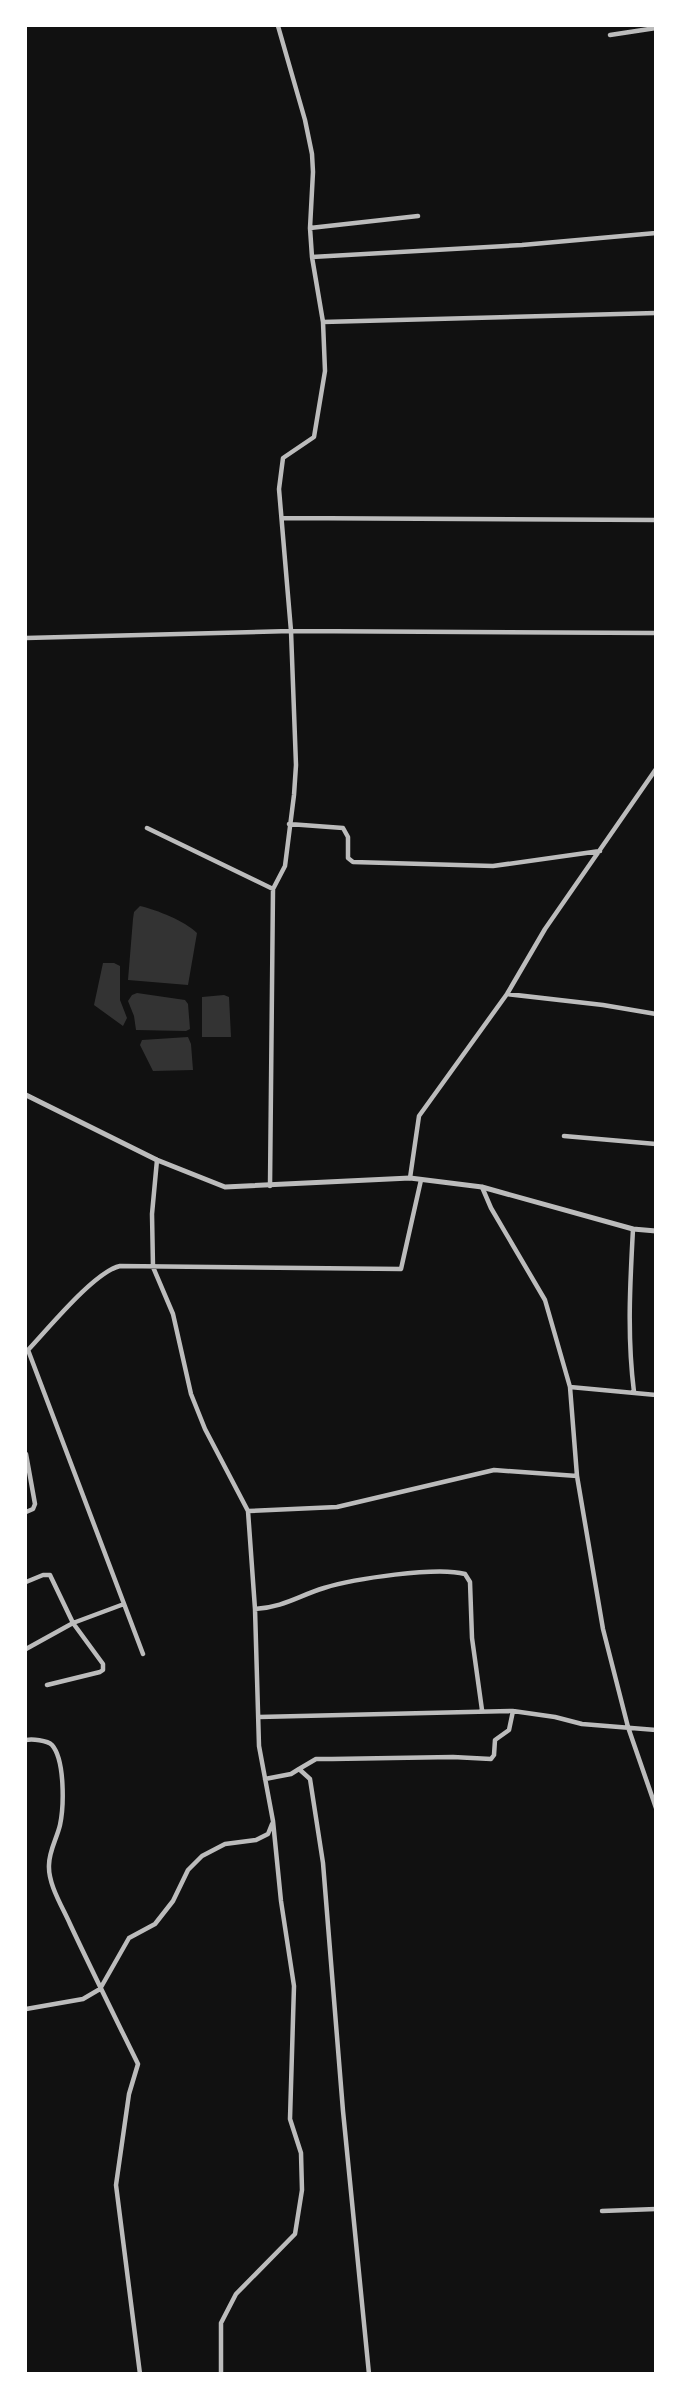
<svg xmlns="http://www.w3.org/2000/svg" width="681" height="2399" viewBox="0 0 681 2399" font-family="'Sofia Sans Condensed',sans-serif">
  <rect width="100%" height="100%" fill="#111"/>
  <path fill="#333" d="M140 906C157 910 185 921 197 933L188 985 128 980 133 919 134 912Z
    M103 963H114L120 966V1000L127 1018 123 1026 94 1005Z
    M137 993 185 1000 188 1004 190 1029 186 1031 136 1030 134 1016 128 1001 132 995Z
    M224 995 229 997 231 1037H202V997Z
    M188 1037 191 1044 193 1070 153 1071 140 1045 142 1040Z"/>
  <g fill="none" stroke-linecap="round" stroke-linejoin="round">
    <path stroke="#bcbcbc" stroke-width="4.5" d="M610 35 656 28
      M310 228 418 216
      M312 257 522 245 656 233
      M323 322 656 313
      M283 518 656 520
      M26 638 291 631 656 633
      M289 824 343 828 348 837V858L353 862 493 866 600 851
      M147 828 273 889
      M507 994 603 1005 656 1014
      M564 1136 656 1144
      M157 1160 152 1214 153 1267 173 1314 191 1394 205 1429 248 1511 255 1609 259 1746 273 1821 281 1901 294 1986 290 2119 301 2153 302 2190 295 2234 236 2294 221 2323V2374
      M410 1178 419 1116 507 994 545 929 656 769
      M270 1186 273 889 285 866 294 795 296 765 291 631 279 489 283 458 314 437 325 371 323 322 312 257 310 228 313 172 312 154 305 120 278 26
      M482 1187 491 1208 545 1300 570 1387 577 1476 603 1629 628 1727 656 1808
      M633 1229C630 1284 627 1337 634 1392
      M570 1387 656 1395
      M26 1454 35 1504 33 1509 26 1512
      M248 1511 337 1507 494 1470 577 1476
      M26 1582 43 1575H50L73 1623 103 1664V1670L100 1672 47 1685
      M255 1609C284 1607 298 1596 324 1588 353 1579 437 1566 465 1574L470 1582 472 1638 482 1710
      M26 1649 73 1623 124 1604
      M143 1654 28 1350C48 1329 94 1272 120 1266L401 1269 421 1180
      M259 1717 513 1711 555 1717 582 1724 656 1730
      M26 1740C32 1739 47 1740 52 1745 65 1760 64 1806 60 1825 57 1838 49 1851 49 1865 48 1884 62 1906 70 1924 92 1971 115 2017 138 2064L129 2094 116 2185 140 2374
      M299 1769 316 1759H332L453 1757 491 1759 494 1755 495 1740 509 1730 513 1711
      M265 1779 291 1774 299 1769 310 1779 323 1863 343 2111 369 2374
      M26 2009 83 1999 100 1989 129 1938 155 1924 173 1901 188 1870 202 1856 225 1844 256 1840 268 1834 272 1824
      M602 2211 656 2209"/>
    <path stroke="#bcbcbc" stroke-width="5" d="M26 1095 157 1160 225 1187 410 1178 482 1187 633 1229 656 1231"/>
  </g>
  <rect width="681" height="2399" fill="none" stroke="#ffffff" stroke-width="54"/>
</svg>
